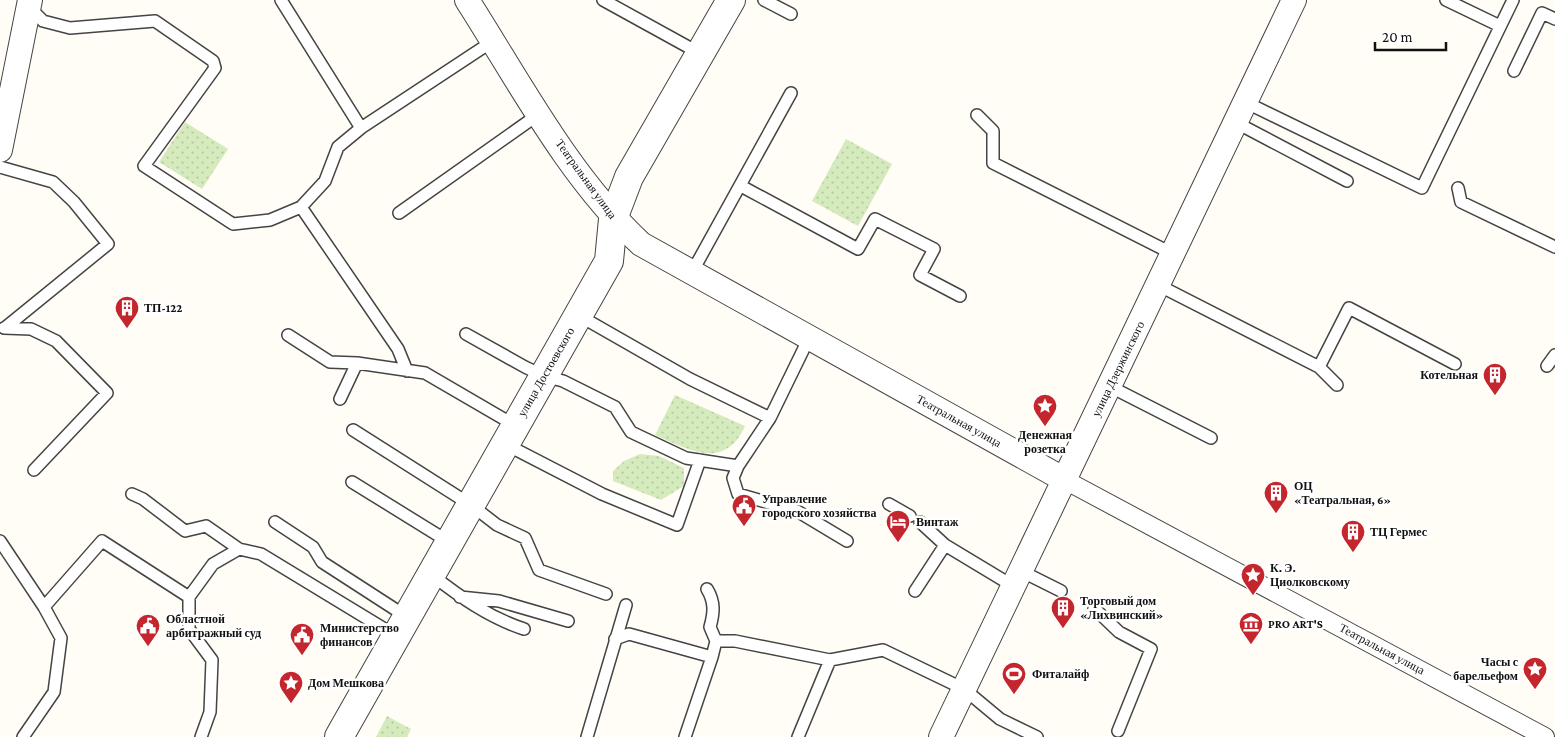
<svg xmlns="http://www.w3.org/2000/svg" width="1555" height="737" viewBox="0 0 1555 737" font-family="'Crimson Pro',serif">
  <defs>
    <pattern id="green-dots" width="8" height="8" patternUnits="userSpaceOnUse" patternTransform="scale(1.25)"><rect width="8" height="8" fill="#d5ebbd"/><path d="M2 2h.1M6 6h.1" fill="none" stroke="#b6c8a1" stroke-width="1.8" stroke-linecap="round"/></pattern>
  </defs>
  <rect width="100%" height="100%" fill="#fffdf5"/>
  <path fill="url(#green-dots)" d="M185 122 228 149 202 189 159 162Z
    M846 139 892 164 858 226 812 201Z
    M675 395 745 426C724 472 688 449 655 435Z
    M640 454 659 456 684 468V486L661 500 613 481V471L624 461Z
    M387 716 411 729 407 737H376Z"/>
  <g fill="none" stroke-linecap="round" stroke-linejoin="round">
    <defs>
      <path id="service" d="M281 0 361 128
        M603 0 701 54
        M764 0 791 14
        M1446 0 1500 26
        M29 7 43 21 70 28 155 21 213 61 215 68 144 166 233 224 270 220 301 207 325 181 338 147 361 128 493 41
        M1514 71 1542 13 1555 19
        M1245 102 1422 188 1513 0
        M977 115 993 131V163L1173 254
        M1235 122 1347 181
        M0 167 53 182 74 202 108 244 6 327
        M741 186 858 249 875 219 934 249 920 275 960 296
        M1458 188 1461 202 1555 247
        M301 207 398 349 407 371
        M399 213 539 114
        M691 274 791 93
        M1158 285 1319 367 1337 385
        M578 315 690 379 770 418 809 338
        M4 328 31 329 56 341 107 393 34 470
        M466 334 525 367 544 376 563 381 615 407 631 432 686 458 738 466
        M288 335 330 362 357 363
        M1547 366 1555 355
        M1319 367 1349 308 1455 364
        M1109 386 1211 438
        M340 399 357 363 425 373 516 426
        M770 418 738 466 733 478 738 494 797 511 847 541
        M353 430 471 505 497 525 525 538 539 570 606 594
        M505 444 602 494 677 525 700 460
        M352 482 449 542
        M132 494 143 499 185 531 206 526 239 549
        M889 504 910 516
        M275 522 313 547 322 562 407 617
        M920 522 945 545 1013 586
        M0 541 44 607 61 638 54 692 23 737
        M1021 571 1061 591
        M432 575C460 597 490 618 524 629
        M707 589C715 602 714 613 710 627L716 641
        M915 591 945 545
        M460 597 499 601 568 621
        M44 607 102 541 189 597
        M1094 608 1119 632 1151 649 1118 731
        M615 639 629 634 712 657 716 641H735L830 660
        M201 737 210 712 212 660 189 629V597L213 564 239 549 261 554 396 636
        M587 737 626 605
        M685 737 712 657
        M798 737 830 660 883 650 964 689 1000 719 1037 737"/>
      <path id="pedestrian" d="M1065 480 1545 737"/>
      <path id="minor" d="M467 0C520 83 569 177 641 244L1065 480
        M0 150 30 0
        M941 737 1294 0"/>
      <path id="tertiary" d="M339 737 609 261 613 219 629 177 731 0"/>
    </defs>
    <use href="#service" stroke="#444" stroke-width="14"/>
    <use href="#pedestrian" stroke="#444" stroke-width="20"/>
    <use href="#minor" stroke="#444" stroke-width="26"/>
    <use href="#tertiary" stroke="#444" stroke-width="30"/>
    <use href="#service" stroke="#fff" stroke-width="11"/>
    <use href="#pedestrian" stroke="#fff" stroke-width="18"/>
    <use href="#minor" stroke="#fff" stroke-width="24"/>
    <use href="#tertiary" stroke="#fff" stroke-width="28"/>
  </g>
  <defs>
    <symbol id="building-pin" viewBox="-11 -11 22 30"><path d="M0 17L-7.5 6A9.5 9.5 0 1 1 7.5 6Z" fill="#c4262e" stroke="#fff"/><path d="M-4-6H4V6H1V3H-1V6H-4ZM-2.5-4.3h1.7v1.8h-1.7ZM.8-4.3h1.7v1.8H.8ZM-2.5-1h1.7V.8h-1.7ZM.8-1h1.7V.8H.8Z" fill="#fff"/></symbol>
    <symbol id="sight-pin" viewBox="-11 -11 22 30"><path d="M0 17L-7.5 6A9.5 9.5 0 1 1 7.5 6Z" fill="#c4262e" stroke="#fff"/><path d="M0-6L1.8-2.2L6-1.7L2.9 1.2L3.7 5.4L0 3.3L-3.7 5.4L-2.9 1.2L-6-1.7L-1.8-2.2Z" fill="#fff"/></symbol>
    <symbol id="civic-pin" viewBox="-11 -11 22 30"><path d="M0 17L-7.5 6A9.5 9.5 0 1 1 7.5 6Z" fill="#c4262e" stroke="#fff"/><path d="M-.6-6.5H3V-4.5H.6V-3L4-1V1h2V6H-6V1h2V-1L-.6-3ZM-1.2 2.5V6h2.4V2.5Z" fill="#fff"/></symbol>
    <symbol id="hotel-pin" viewBox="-11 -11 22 30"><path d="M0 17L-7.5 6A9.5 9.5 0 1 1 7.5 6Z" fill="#c4262e" stroke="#fff"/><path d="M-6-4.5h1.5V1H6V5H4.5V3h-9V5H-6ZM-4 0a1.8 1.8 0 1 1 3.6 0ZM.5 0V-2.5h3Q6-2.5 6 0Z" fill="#fff"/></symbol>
    <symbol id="museum-pin" viewBox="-11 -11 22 30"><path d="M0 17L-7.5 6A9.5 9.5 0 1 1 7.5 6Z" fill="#c4262e" stroke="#fff"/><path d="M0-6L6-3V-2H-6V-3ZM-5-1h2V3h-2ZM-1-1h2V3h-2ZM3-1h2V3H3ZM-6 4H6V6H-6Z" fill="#fff"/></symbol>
    <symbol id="stadium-pin" viewBox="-11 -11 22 30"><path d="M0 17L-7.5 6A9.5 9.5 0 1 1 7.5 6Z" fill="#c4262e" stroke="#fff"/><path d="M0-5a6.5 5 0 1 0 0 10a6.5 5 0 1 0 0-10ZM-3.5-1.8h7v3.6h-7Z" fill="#fff"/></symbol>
  </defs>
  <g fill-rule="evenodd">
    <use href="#building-pin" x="113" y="294" width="28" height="38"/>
    <use href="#building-pin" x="1481" y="361" width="28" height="38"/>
    <use href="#sight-pin" x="1031" y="392" width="28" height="38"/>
    <use href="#building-pin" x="1262" y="479" width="28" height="38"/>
    <use href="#civic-pin" x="730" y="492" width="28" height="38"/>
    <use href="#hotel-pin" x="884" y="508" width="28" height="38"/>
    <use href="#building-pin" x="1339" y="518" width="28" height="38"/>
    <use href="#sight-pin" x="1239" y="561" width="28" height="38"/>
    <use href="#building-pin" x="1049" y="594" width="28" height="38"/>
    <use href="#museum-pin" x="1237" y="610" width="28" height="38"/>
    <use href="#civic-pin" x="134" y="612" width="28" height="38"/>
    <use href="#civic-pin" x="288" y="621" width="28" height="38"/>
    <use href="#sight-pin" x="1521" y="655" width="28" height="38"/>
    <use href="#stadium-pin" x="1000" y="660" width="28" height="38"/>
    <use href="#sight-pin" x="277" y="669" width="28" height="38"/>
  </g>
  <g text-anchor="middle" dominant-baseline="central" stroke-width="5" stroke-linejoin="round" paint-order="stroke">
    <g font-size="12" fill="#111" stroke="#fff">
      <text transform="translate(586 179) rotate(54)">Театральная улица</text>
      <text transform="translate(1118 369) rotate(-64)">улица Дзержинского</text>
      <text transform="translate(546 372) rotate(-60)">улица Достоевского</text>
      <text transform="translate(959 421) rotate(29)">Театральная улица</text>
      <text transform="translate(1382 649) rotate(28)">Театральная улица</text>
    </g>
    <g font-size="12" font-weight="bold" fill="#111" stroke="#fff" text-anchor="start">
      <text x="144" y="308">ТП-122</text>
      <text x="1478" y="375" text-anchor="end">Котельная</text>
      <text x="1045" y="435" text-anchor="middle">Денежная<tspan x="1045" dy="14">розетка</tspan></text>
      <text x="1294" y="486">ОЦ<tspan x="1294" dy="14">«Театральная, 6»</tspan></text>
      <text x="762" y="499">Управление<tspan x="762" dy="14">городского хозяйства</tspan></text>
      <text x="916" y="522">Винтаж</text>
      <text x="1370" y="532">ТЦ Гермес</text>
      <text x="1270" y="568">К. Э.<tspan x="1270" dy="14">Циолковскому</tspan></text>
      <text x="1080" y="601">Торговый дом<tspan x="1080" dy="14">«Лихвинский»</tspan></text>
      <text x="166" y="619">Областной<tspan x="166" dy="14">арбитражный суд</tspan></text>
      <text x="1268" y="624">PRO ART'S</text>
      <text x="320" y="628">Министерство<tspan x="320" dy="14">финансов</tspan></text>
      <text x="1518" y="662" text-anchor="end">Часы с<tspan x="1518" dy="14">барельефом</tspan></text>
      <text x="1032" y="674">Фиталайф</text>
      <text x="308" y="683">Дом Мешкова</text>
    </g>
  </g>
  <path d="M1375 42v8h71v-8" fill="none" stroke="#111111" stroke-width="2.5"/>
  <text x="1382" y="42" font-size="15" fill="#111111" stroke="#ffffff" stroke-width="4" paint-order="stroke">20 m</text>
</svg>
